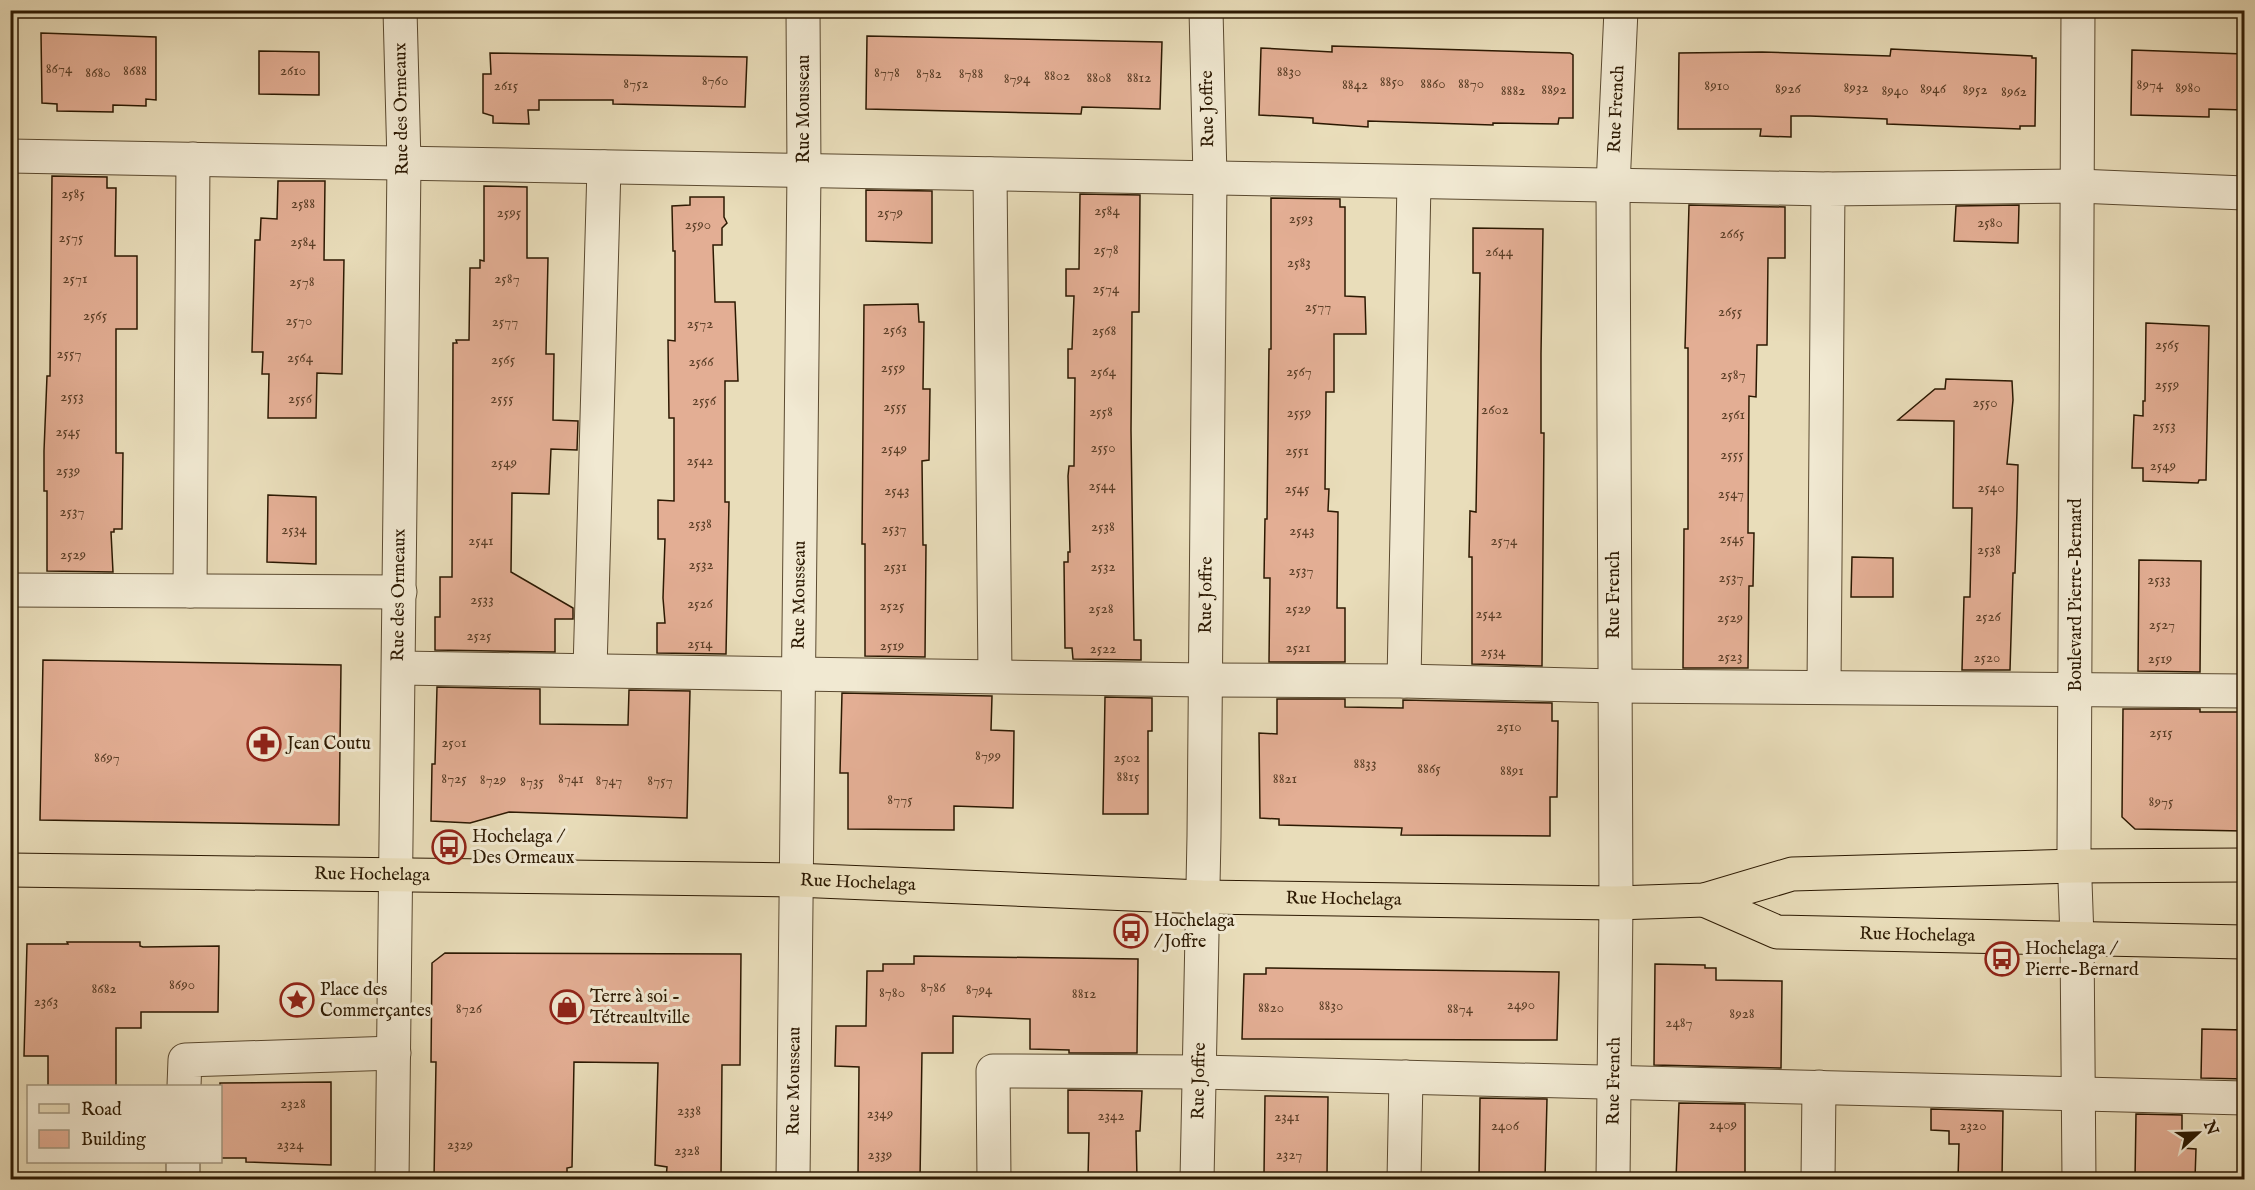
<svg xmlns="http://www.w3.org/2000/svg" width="2255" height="1190" viewBox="0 0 2255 1190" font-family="'IM FELL English',serif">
  <rect width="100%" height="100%" fill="#e9ddba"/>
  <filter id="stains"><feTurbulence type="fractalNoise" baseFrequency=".00333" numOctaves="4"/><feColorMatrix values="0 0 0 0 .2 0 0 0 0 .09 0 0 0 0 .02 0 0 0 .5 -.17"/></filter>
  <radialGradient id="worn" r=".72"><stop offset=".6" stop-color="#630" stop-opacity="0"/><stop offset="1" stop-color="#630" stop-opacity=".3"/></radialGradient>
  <path fill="#e3ae94" stroke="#2c1902" stroke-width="1.5" d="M41 33 156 37V100L146 99V106L113 105V112L57 111V104L42 103Z
    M867 36 1162 42 1160 109 1082 107 1081 114 866 109Z
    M1332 46 1570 53 1573 55V118H1559L1558 124 1493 123V125L1368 121V127L1313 123V118L1259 115 1261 48 1332 52Z
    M1891 49 2032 56V58H2036L2035 126H2020V129L1887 124V119L1810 116H1791V137L1760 136 1761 129H1678L1679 53 1762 52 1890 56Z
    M2132 50 2244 54V110L2209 109V117L2131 115Z
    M259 51 319 52V95L259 94Z
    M490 53 747 57 745 107 613 104V100H539V110H528L529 124 493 123V116L483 113V74H491Z
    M52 176 107 177V188H116L115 256H137V329H116V453H123L122 529H114V532H111L113 572 47 571V491H44V451L47 376H50Z
    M278 181H325L324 260H344L342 374 317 373 316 418H268L269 374H262L263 352H252L255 240H260L261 218 277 219Z
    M484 186 527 187V258H548L546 354H554L553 420 578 421 577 450 551 449 549 494 512 493 511 572 573 608V619H555V652L435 650V617H440V577H452L453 343H457L456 340H469L470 268H480V260L484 261Z
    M866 190 932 191V243L866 241Z
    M1080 194 1140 195 1139 312H1132L1131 430 1134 640H1141V660L1073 659 1072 648H1065L1064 562H1068V552H1070L1068 476 1069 466H1074L1075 378H1068V349H1072L1074 296H1066V269H1079Z
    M690 197H724V217L727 223 722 228V245H713L715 302H735L738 381H725V502H729L726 654 657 653V623H665L663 598 665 539H658V500L674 501V418H669L668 340 675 341V251H673L672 206 690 205Z
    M1271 198 1340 199V207H1345V296L1365 297 1366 334H1334V392H1326L1325 489H1329L1328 511 1338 512 1337 608H1345V662H1269L1270 578H1264L1265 519H1267L1269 349H1271Z
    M1689 205 1785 207V258H1768L1767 345H1757L1756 397 1749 396 1748 533H1754L1753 586H1749L1748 668H1683L1684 529H1688V348H1685Z
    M2019 205 2018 243 1954 241 1956 206Z
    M1473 228 1543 229 1541 354V433H1544L1542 666 1472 664V557H1469L1470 511 1476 512 1480 273H1473Z
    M918 304 919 322H924L923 389H930L929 460 922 461 923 545H926L925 657 865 656V544H862L864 305Z
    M2146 323 2209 326 2206 480H2199L2198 483 2143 481V468H2132L2134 415 2143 416V401H2145Z
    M1946 379 2012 381 2013 400 2007 464 2018 465 2017 510 2015 573H2013L2010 670H1962L1964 597H1970L1972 508H1953L1954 421 1898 420 1935 389H1945Z
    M268 495 316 497V564L267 562Z
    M1852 557 1893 558V597H1851Z
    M2139 560 2201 561 2200 672 2138 671Z
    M43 660 341 665 339 825 40 820Z
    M437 687 540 689V724L628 725 629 690 690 691 687 818 509 812 470 823 431 821 432 764H435Z
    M842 693 992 696 991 730 1014 731 1013 808 954 806V830L848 829V773H840Z
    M1105 697 1152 698V731H1148V814H1103Z
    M1277 699H1345V707L1403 708V700L1552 703V721H1558L1557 797H1550V836L1401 835 1402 828 1279 825V819L1260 818 1259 733 1277 734Z
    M2123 709H2200V712H2244V831L2135 829 2122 817Z
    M67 942H140V946L143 947 219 946 218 1012H141V1028H116V1086H48V1056H24L27 944H68Z
    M445 953 741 954 740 1065H722L721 1179H666L667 1167 655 1165 658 1063 574 1062 572 1167 567 1168V1179H434L436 1062H431L432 963Z
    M914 956 1138 959 1137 1053H1069V1050L1030 1049V1019L953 1016V1053H922L920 1179H858L859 1067 835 1066 836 1026H866L867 971H883V964H914Z
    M1655 964 1705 965V968H1716V980L1782 981 1781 1068 1654 1065Z
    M1266 968 1559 972 1557 1040 1242 1039 1244 974H1266Z
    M2202 1029 2244 1030V1079L2201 1078Z
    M331 1082V1165L246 1162V1158H220V1083Z
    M1068 1090 1142 1091 1140 1131H1136L1137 1179H1088L1089 1133H1068Z
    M1265 1096 1328 1097 1327 1176 1264 1175Z
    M1480 1098 1547 1099 1545 1179H1479Z
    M1679 1103 1745 1104V1179H1676Z
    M1931 1109 2003 1111 2002 1179H1958L1959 1144H1949V1131L1931 1130Z
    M2136 1114 2182 1115V1148L2196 1149 2195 1179H2135Z"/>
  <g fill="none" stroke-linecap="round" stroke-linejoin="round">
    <defs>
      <g id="minor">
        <path d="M2078 10 2074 853 2077 938 2079 1180"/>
        <path d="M10 156 1828 189"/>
        <path d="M990 174 995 676"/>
        <path d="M10 590 400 592"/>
        <path d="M190 591 193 159"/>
        <path d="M399 668 1205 680 1404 681 1615 686 2244 691"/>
        <path d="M590 670 604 167"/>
        <path d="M1404 681 1414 182"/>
        <path d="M1824 687 1828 189 2078 186 2244 193"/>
        <path d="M184 1086 185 1060 394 1053"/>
        <path d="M183 1180V1162"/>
        <path id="s1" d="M392 1180 404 163 400 10"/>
        <path id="s2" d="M793 1180 804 171 803 10"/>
        <path d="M994 1180 993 1071 1199 1072 2244 1098"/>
        <path id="s3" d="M1197 1180 1204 836 1210 178 1206 10"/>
        <path d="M1404 1180 1406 1077"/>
        <path id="s4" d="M1613 1180 1616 903 1613 186 1621 10"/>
        <path d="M1818 1180 1819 1087"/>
      </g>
      <g id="major">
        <path id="s5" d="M10 870 795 880 1202 897 1616 903 1704 900 1792 874 2075 866 2244 865"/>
        <path id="s6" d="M1704 900 1777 932 2244 942"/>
      </g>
    </defs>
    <use href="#minor" stroke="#5b4a30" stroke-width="35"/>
    <use href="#major" stroke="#2c1902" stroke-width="35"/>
    <use href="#minor" stroke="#f1e9d2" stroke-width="33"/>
    <use href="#major" stroke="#e9ddba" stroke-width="33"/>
  </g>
  <defs>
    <symbol id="pharmacy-ring" viewBox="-11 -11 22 22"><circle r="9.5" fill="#f1e9d2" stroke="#8f2418" stroke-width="1.5"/><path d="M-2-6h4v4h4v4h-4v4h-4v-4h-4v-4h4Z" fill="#8f2418"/></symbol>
    <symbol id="bus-ring" viewBox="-11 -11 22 22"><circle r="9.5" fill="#f1e9d2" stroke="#8f2418" stroke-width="1.5"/><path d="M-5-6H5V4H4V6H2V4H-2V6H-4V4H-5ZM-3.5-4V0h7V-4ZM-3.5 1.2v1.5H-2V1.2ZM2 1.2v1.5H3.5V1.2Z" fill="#8f2418"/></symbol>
    <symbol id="sight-ring" viewBox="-11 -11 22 22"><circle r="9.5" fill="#f1e9d2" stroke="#8f2418" stroke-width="1.5"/><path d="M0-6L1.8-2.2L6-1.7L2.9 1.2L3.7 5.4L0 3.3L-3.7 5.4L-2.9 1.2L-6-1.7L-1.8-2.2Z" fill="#8f2418"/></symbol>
    <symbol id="shop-ring" viewBox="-11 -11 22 22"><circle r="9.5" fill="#f1e9d2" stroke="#8f2418" stroke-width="1.5"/><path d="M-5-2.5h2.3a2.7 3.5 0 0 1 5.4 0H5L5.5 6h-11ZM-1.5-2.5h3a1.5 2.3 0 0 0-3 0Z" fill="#8f2418"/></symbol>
  </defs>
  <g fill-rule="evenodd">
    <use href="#pharmacy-ring" x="245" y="725" width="38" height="38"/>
    <use href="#bus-ring" x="430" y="828" width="38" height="38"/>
    <use href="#bus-ring" x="1112" y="912" width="38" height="38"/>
    <use href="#bus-ring" x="1983" y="940" width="38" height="38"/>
    <use href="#sight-ring" x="278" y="981" width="38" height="38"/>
    <use href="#shop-ring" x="548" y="988" width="38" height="38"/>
  </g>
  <g text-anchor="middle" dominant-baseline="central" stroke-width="6" stroke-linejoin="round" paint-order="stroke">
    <g font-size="15" fill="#5a3e26">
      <text x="59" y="68">8674</text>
      <text x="135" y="70">8688</text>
      <text x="293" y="70">2610</text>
      <text x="1289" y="71">8830</text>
      <text x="98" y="72">8680</text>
      <text x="887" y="72">8778</text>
      <text x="929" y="73">8782</text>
      <text x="971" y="73">8788</text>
      <text x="1057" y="75">8802</text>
      <text x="1099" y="77">8808</text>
      <text x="1139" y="77">8812</text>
      <text x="1017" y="78">8794</text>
      <text x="715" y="80">8760</text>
      <text x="1392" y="81">8850</text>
      <text x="636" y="83">8752</text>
      <text x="1433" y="83">8860</text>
      <text x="1471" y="83">8870</text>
      <text x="1355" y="84">8842</text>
      <text x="2150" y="84">8974</text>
      <text x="506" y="85">2615</text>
      <text x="1717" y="85">8910</text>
      <text x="1856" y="87">8932</text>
      <text x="2188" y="87">8980</text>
      <text x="1788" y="88">8926</text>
      <text x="1933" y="88">8946</text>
      <text x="1554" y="89">8892</text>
      <text x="1975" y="89">8952</text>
      <text x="1513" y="90">8882</text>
      <text x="1895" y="90">8940</text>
      <text x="2014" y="91">8962</text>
      <text x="73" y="193">2585</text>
      <text x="303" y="203">2588</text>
      <text x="1107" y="210">2584</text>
      <text x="509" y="212">2595</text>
      <text x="890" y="212">2579</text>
      <text x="1301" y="218">2593</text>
      <text x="1990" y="222">2580</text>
      <text x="698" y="224">2590</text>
      <text x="1732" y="233">2665</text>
      <text x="71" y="237">2575</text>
      <text x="303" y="241">2584</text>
      <text x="1106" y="249">2578</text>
      <text x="1499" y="251">2644</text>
      <text x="1299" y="262">2583</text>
      <text x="75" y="278">2571</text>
      <text x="507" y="278">2587</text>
      <text x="302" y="281">2578</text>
      <text x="1106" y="288">2574</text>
      <text x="1318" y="306">2577</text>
      <text x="1730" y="311">2655</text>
      <text x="95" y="315">2565</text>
      <text x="299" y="320">2570</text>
      <text x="505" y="321">2577</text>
      <text x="700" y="323">2572</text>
      <text x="895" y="329">2563</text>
      <text x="1104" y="330">2568</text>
      <text x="2167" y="344">2565</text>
      <text x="69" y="353">2557</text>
      <text x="300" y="357">2564</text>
      <text x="503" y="359">2565</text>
      <text x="701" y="361">2566</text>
      <text x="893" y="367">2559</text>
      <text x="1103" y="371">2564</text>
      <text x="1299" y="371">2567</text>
      <text x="1733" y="374">2587</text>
      <text x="2167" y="384">2559</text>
      <text x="72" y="396">2553</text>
      <text x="300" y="398">2556</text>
      <text x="502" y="398">2555</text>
      <text x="704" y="400">2556</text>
      <text x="1985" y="402">2550</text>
      <text x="895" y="406">2555</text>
      <text x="1495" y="409">2602</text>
      <text x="1101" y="411">2558</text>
      <text x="1299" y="412">2559</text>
      <text x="1733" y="414">2561</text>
      <text x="2164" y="425">2553</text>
      <text x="68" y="431">2545</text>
      <text x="1103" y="447">2550</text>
      <text x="894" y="448">2549</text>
      <text x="1297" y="450">2551</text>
      <text x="1732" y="454">2555</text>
      <text x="700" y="460">2542</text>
      <text x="504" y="462">2549</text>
      <text x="2163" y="465">2549</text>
      <text x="68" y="470">2539</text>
      <text x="1102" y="485">2544</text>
      <text x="1991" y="487">2540</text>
      <text x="1297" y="488">2545</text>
      <text x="897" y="490">2543</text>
      <text x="1731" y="493">2547</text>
      <text x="72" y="511">2537</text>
      <text x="700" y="523">2538</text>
      <text x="1103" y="526">2538</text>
      <text x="894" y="528">2537</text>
      <text x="294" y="529">2534</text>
      <text x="1302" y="530">2543</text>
      <text x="1732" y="538">2545</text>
      <text x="481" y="540">2541</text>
      <text x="1504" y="540">2574</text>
      <text x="1989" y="549">2538</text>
      <text x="73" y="554">2529</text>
      <text x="701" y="564">2532</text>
      <text x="895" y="566">2531</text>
      <text x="1103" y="566">2532</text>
      <text x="1301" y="570">2537</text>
      <text x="1731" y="577">2537</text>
      <text x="2159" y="579">2533</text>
      <text x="482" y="599">2533</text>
      <text x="700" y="603">2526</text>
      <text x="892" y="605">2525</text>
      <text x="1101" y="608">2528</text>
      <text x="1298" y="608">2529</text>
      <text x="1489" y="613">2542</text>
      <text x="1988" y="616">2526</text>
      <text x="1730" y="617">2529</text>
      <text x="2162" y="624">2527</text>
      <text x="479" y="635">2525</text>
      <text x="700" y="643">2514</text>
      <text x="892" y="645">2519</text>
      <text x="1298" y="647">2521</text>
      <text x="1103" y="648">2522</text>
      <text x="1493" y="651">2534</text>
      <text x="1730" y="656">2523</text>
      <text x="1987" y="657">2520</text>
      <text x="2160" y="658">2519</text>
      <text x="1509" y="726">2510</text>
      <text x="2161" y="732">2515</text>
      <text x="454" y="742">2501</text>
      <text x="988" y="755">8799</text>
      <text x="107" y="757">8697</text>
      <text x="1127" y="757">2502</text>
      <text x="1365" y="763">8833</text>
      <text x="1429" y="768">8865</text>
      <text x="1512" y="770">8891</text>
      <text x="1128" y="776">8815</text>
      <text x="454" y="778">8725</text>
      <text x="571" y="778">8741</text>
      <text x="1285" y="778">8821</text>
      <text x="493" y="779">8729</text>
      <text x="609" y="780">8747</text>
      <text x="660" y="780">8757</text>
      <text x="532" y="781">8735</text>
      <text x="900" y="799">8775</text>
      <text x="2161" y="801">8975</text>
      <text x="182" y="984">8690</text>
      <text x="933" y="987">8786</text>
      <text x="104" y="988">8682</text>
      <text x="979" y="989">8794</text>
      <text x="892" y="992">8780</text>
      <text x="1084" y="993">8812</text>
      <text x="46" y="1001">2363</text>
      <text x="1521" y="1004">2490</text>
      <text x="1331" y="1005">8830</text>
      <text x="1271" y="1007">8820</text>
      <text x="469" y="1008">8726</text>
      <text x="1460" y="1008">8874</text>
      <text x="1742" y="1013">8928</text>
      <text x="1679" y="1022">2487</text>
      <text x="293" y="1103">2328</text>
      <text x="689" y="1110">2338</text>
      <text x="880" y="1113">2349</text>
      <text x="1111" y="1115">2342</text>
      <text x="1287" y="1116">2341</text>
      <text x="1723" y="1124">2409</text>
      <text x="1505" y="1125">2406</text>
      <text x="1973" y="1125">2320</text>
      <text x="290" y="1144">2324</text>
      <text x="460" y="1144">2329</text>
      <text x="687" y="1150">2328</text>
      <text x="880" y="1154">2339</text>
      <text x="1289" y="1154">2327</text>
    </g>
    <g font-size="18" fill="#2c1902" stroke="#f1e9d2">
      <text transform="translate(402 109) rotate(-91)">Rue des Ormeaux</text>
      <text transform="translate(804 109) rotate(-90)">Rue Mousseau</text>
      <text transform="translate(1208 109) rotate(-91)">Rue Joffre</text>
      <text stroke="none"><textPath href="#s4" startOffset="1071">Rue French</textPath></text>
      <text stroke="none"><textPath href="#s1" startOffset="585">Rue des Ormeaux</textPath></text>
      <text stroke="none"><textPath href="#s2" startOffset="585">Rue Mousseau</textPath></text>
      <text stroke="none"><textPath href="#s3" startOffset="585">Rue Joffre</textPath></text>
      <text transform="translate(1614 595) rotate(-90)">Rue French</text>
      <text transform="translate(2076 595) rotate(-90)">Boulevard Pierre-Bernard</text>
      <text stroke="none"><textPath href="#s5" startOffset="362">Rue Hochelaga</textPath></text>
      <text stroke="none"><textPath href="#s5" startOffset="848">Rue Hochelaga</textPath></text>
      <text stroke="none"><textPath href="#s5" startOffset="1334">Rue Hochelaga</textPath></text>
      <text stroke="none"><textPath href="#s6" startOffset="220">Rue Hochelaga</textPath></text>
      <text stroke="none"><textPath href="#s2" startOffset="99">Rue Mousseau</textPath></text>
      <text stroke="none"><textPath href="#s3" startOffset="99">Rue Joffre</textPath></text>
      <text stroke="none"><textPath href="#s4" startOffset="99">Rue French</textPath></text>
    </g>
    <g font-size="18" fill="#2c1902" stroke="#f1e9d2" text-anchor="start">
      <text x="287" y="744">Jean Coutu</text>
      <text x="472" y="837">Hochelaga /<tspan x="472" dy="21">Des Ormeaux</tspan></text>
      <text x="1154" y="921">Hochelaga<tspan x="1154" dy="21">/ Joffre</tspan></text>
      <text x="2025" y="949">Hochelaga /<tspan x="2025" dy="21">Pierre-Bernard</tspan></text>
      <text x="320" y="990">Place des<tspan x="320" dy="21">Commerçantes</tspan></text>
      <text x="590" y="997">Terre à soi -<tspan x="590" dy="21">Tétreaultville</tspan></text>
    </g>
  </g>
  <rect width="2255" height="1190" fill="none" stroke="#e9ddba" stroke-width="36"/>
  <rect x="12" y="12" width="2231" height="1166" fill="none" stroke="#2c1902" stroke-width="3"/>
  <rect x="18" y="18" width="2219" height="1154" fill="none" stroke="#2c1902" stroke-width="1.5"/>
  <rect x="27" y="1085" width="195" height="78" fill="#f1e9d2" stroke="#a2967f" stroke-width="1.5"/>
  <rect x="39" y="1104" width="30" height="9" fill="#e9ddba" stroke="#a2967f" stroke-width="1.5"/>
  <text x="81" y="1115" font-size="18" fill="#2c1902">Road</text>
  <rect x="39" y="1130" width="30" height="18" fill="#e3ae94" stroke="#a2967f" stroke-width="1.5"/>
  <text x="81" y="1145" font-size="18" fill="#2c1902">Building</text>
  <g transform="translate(2198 1133) rotate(68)" stroke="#f1e9d2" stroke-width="4.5" paint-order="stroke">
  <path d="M0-4.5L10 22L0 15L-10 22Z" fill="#2c1902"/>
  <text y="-9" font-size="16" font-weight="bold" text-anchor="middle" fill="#2c1902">N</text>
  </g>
  <rect width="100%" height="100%" filter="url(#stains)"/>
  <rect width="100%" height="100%" fill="url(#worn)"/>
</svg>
